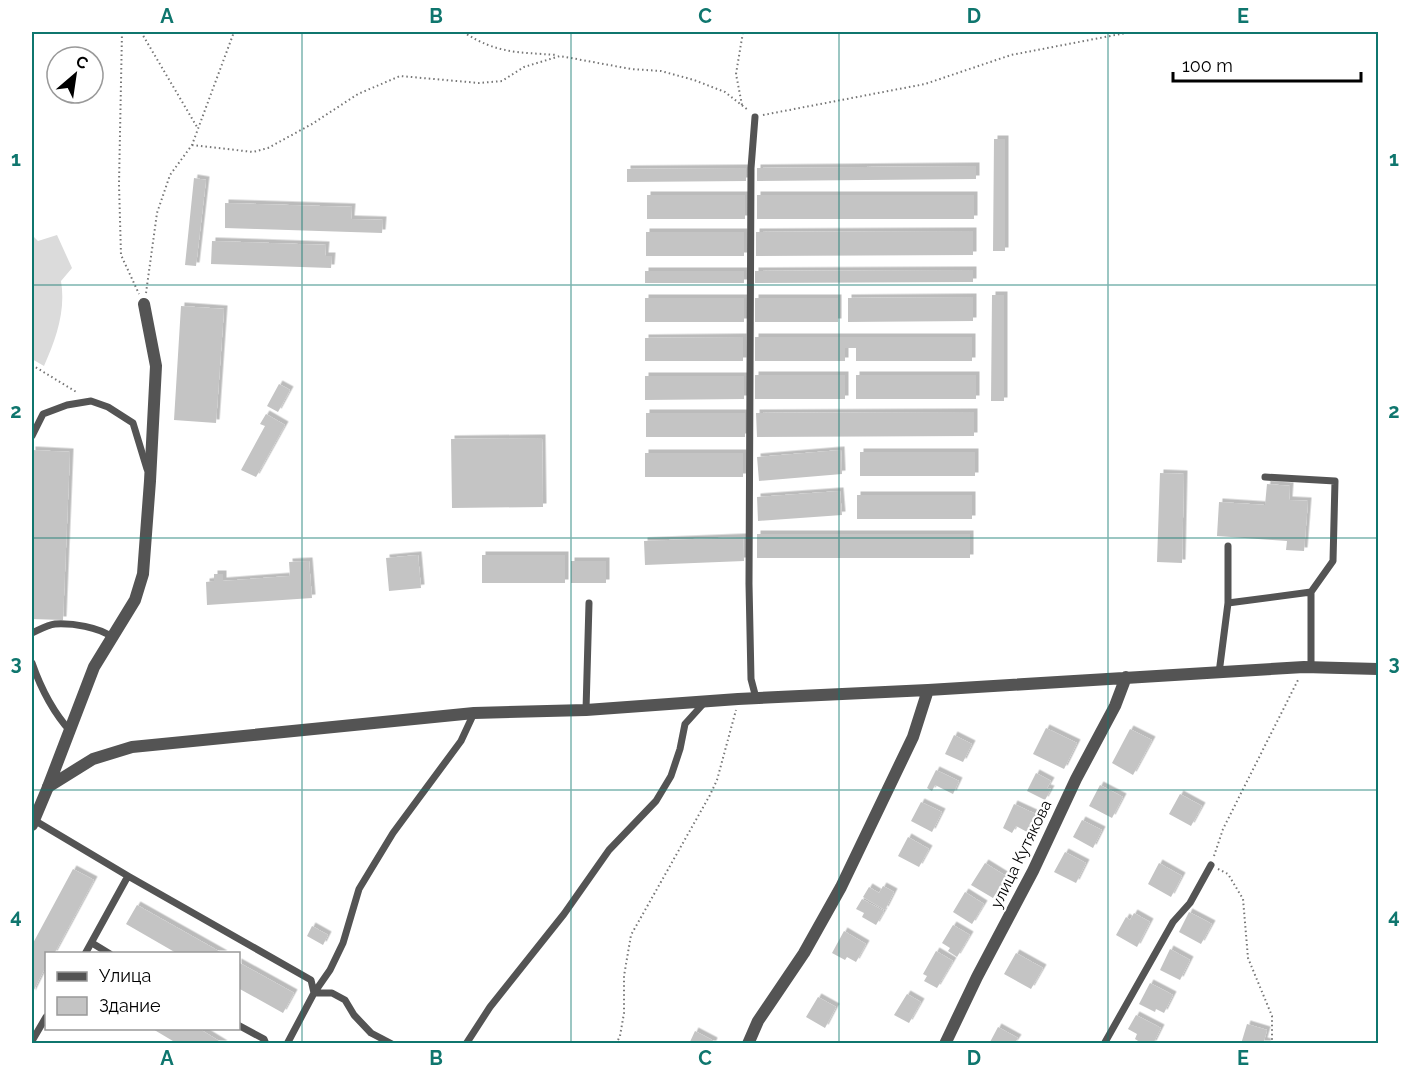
<svg xmlns="http://www.w3.org/2000/svg" width="1410" height="1075" viewBox="0 0 1410 1075" font-family="Raleway,sans-serif">
  <defs>
    <filter id="shadow"><feDropShadow dx="3.5" dy="-3.5" stdDeviation="0" flood-color="#0004"/></filter>
  </defs>
  <rect width="100%" height="100%" fill="#fff"/>
  <path fill="#dbdbdb" d="M32 235 38 241 57 235 72 268 61 281C66 311 56 339 44 366L32 359Z"/>
  <path fill="#c4c4c4" filter="url(#shadow)" d="M994 139H1005V251H993Z
    M976 166V179L757 181V168Z
    M746 168V181L627 182V169Z
    M194 178 206 180 196 266 185 265Z
    M647 195H745V219H647Z
    M757 195H974V219H757Z
    M225 203 352 207 351 219 383 220 382 233 225 228Z
    M973 231V255L756 256V232Z
    M646 232H744V256H646Z
    M212 241 326 245 325 256H332L331 268 211 264Z
    M973 270V282L755 283V271Z
    M645 271H744V283H645Z
    M992 295H1004V401H991Z
    M973 297V321L848 322V298Z
    M645 298H744V322H645Z
    M755 298H838V322H755Z
    M181 306 224 309 216 423 174 420Z
    M743 337V361H645V338Z
    M755 337H972V361H856V348H845V361H755Z
    M755 375H845V399H755Z
    M856 375H976V399H856Z
    M645 376H744V399L645 400Z
    M279 384 290 390 278 412 267 406Z
    M974 412V436L757 437 756 413Z
    M646 413H745V437H646Z
    M266 414 285 425 256 477 241 470 265 426 260 424Z
    M542 438 543 507 452 508 451 439Z
    M32 450 70 452 63 620 32 619Z
    M841 450 842 474 759 481 757 457Z
    M860 452H975V476H860Z
    M645 453H743V477H645Z
    M1160 473 1184 474 1182 563 1157 562Z
    M1267 484 1290 486 1289 500 1308 501 1304 551 1286 550 1287 541 1217 536 1219 502 1265 505Z
    M840 491 842 515 758 521 757 497Z
    M857 495H972V519H857Z
    M757 534H970V558H757Z
    M743 537 744 561 645 565 644 541Z
    M418 555 421 588 389 591 386 558Z
    M482 555H565V583H482Z
    M309 561 312 598 207 605 206 582 214 581V574H223V581L290 576 289 562Z
    M571 561H606V583H571Z
    M1046 728 1077 743 1064 769 1033 754Z
    M1130 729 1152 740 1133 775 1112 763Z
    M954 735 972 744 963 762 945 754Z
    M936 770 959 781 953 794 935 785 932 791 927 788Z
    M1036 773 1051 781 1047 788 1051 789 1045 800 1027 791Z
    M1100 785 1123 797 1112 818 1089 806Z
    M1180 794 1202 806 1191 826 1169 814Z
    M921 802 942 812 932 832 911 821Z
    M1014 804 1038 815 1029 833 1016 826 1012 833 1003 828Z
    M1082 820 1102 830 1093 848 1073 837Z
    M908 837 929 849 919 867 898 856Z
    M1065 852 1086 863 1076 883 1054 872Z
    M985 863 1006 876 993 898 971 885Z
    M1159 863 1182 876 1171 897 1148 884Z
    M73 869 94 880 54 954H46V966L32 994V945Z
    M883 886 894 892 885 910 863 897 869 887 879 893Z
    M965 892 984 904 972 924 953 912Z
    M862 899 884 911 876 925 862 917 864 913 856 909Z
    M137 905 224 954H178L126 924Z
    M1189 912 1212 924 1201 944 1179 932Z
    M1134 913 1150 922 1137 947 1116 935 1126 917 1130 920Z
    M953 925 970 935 957 957 948 951 950 948 942 943Z
    M312 926 328 935 323 945 307 936Z
    M844 931 866 944 856 962 847 957 845 960 832 953Z
    M1170 949 1190 960 1180 980 1160 970Z
    M936 951 953 961 937 988 924 981 927 976 923 974Z
    M1016 953 1043 968 1031 989 1004 974Z
    M238 962 294 993 283 1013 238 988Z
    M1150 983 1173 995 1164 1013 1156 1009 1155 1012 1139 1004Z
    M907 994 921 1002 909 1023 894 1015Z
    M818 997 836 1007 825 1028 806 1017Z
    M1136 1015 1161 1028 1153 1044H1143L1135 1039 1137 1034 1128 1029Z
    M1247 1024 1267 1030 1264 1041 1268 1042 1267 1044H1241Z
    M998 1027 1018 1038 1014 1044H989Z
    M151 1028H198L224 1044H178Z
    M695 1031 714 1041 713 1044H689Z"/>
  <g fill="none" stroke-linecap="round" stroke-linejoin="round">
    <path stroke="#767676" stroke-width="2" stroke-dasharray="1.5 3" stroke-linecap="butt" d="M122 32 119 184 121 255 139 294
      M141 32 197 127
      M463 32C498 54 517 52 557 55
      M742 105 736 74 743 32
      M763 115 925 84 1011 55 1131 32
      M192 145 253 152 268 148 312 124 358 94 400 76 479 83 502 81 524 67 560 56 631 69 661 71 694 80 725 92 748 110
      M146 293 157 213 170 175 192 145 234 32
      M32 365 78 393
      M1214 856 1223 829 1298 680
      M1218 869 1228 874 1243 899 1248 958 1272 1016V1044
      M616 1044 620 1036 624 1013V976L631 935 710 795 717 780 736 710"/>
    <path stroke="#545454" stroke-width="7" d="M755 117 751 168 749 584 751 679 756 698
      M32 436 43 414 67 405 91 401 108 407 133 423 147 469
      M1265 477 1335 481 1333 561 1311 592V667
      M1228 603 1311 592
      M32 633C39 630 47 625 55 624 73 623 98 627 112 637
      M32 663C41 689 52 711 71 732
      M1219 673 1228 603V546
      M586 710 589 603
      M33 817 34 820 128 876 85 954
      M128 876 311 980 314 993 287 1044
      M92 943 110 954
      M314 993 330 970 343 943 359 889 393 833 461 741 474 713
      M314 993H332L345 1000 354 1015 371 1033 392 1044
      M238 1025 264 1039 266 1044
      M32 1041 46 1017
      M466 1044 490 1007 564 914 609 850 656 801 671 776 680 749 685 724 704 703
      M1104 1044 1173 922 1190 903 1211 865"/>
    <path stroke="#545454" stroke-width="12" d="M48 787 93 759 132 747 474 713 586 710 738 699 928 690 1304 667 1378 669
      M48 787 94 667 135 600 143 574 150 481 156 366 144 304
      M748 1044 758 1021 804 953 841 887 913 737 928 690
      M945 1044 977 977 1033 871 1076 779 1115 706 1126 677"/>
    <path stroke="#545454" stroke-width="12" d="M32 825 48 787"/>
  </g>
  <path fill="none" stroke="#0f766e" stroke-width="1.5" stroke-opacity="0.55" d="M302 32V1044M571 32V1044M839 32V1044M1108 32V1044M32 285H1378M32 538H1378M32 790H1378"/>
  <g text-anchor="middle" dominant-baseline="central" stroke-width="4.5" stroke-linejoin="round" paint-order="stroke">
    <g font-size="16" fill="#000" stroke="#fff">
      <text transform="translate(1021 854) rotate(-64)">улица Кутякова</text>
    </g>
  </g>
  <rect width="1410" height="1075" fill="none" stroke="#ffffff" stroke-width="66"/>
  <rect x="45" y="952" width="195" height="78" fill="#ffffff" stroke="#999999" stroke-width="1.5"/>
  <rect x="57" y="972" width="30" height="9" fill="#545454" stroke="#999999" stroke-width="1.5"/>
  <text x="99" y="982" font-size="18" fill="#000000">Улица</text>
  <rect x="57" y="997" width="30" height="18" fill="#c4c4c4" stroke="#999999" stroke-width="1.5"/>
  <text x="99" y="1012" font-size="18" fill="#000000">Здание</text>
  <g transform="translate(75 75) rotate(29)"><circle r="28" fill="#ffffff" stroke="#999999" stroke-width="1.5"/>
  <path d="M0-4.5L10 22L0 15L-10 22Z" fill="#000000"/>
  <text y="-9" font-size="16" font-weight="bold" text-anchor="middle" fill="#000000">С</text>
  </g>
  <path d="M1173 72v9h188v-9" fill="none" stroke="#000000" stroke-width="3"/>
  <text x="1182" y="72" font-size="18" fill="#000000" stroke="#ffffff" stroke-width="4.5" paint-order="stroke">100 m</text>
  <rect x="33" y="33" width="1344" height="1009" fill="none" stroke="#0f766e" stroke-width="2"/>
  <g font-size="20" text-anchor="middle" font-weight="bold" fill="#0f766e">
    <text x="167" y="23">A</text>
    <text x="436" y="23">B</text>
    <text x="705" y="23">C</text>
    <text x="974" y="23">D</text>
    <text x="1243" y="23">E</text>
    <text x="16" y="166">1</text>
    <text x="1394" y="166">1</text>
    <text x="16" y="418">2</text>
    <text x="1394" y="418">2</text>
    <text x="16" y="670">3</text>
    <text x="1394" y="670">3</text>
    <text x="16" y="923">4</text>
    <text x="1394" y="923">4</text>
    <text x="167" y="1065">A</text>
    <text x="436" y="1065">B</text>
    <text x="705" y="1065">C</text>
    <text x="974" y="1065">D</text>
    <text x="1243" y="1065">E</text>
  </g>
</svg>
